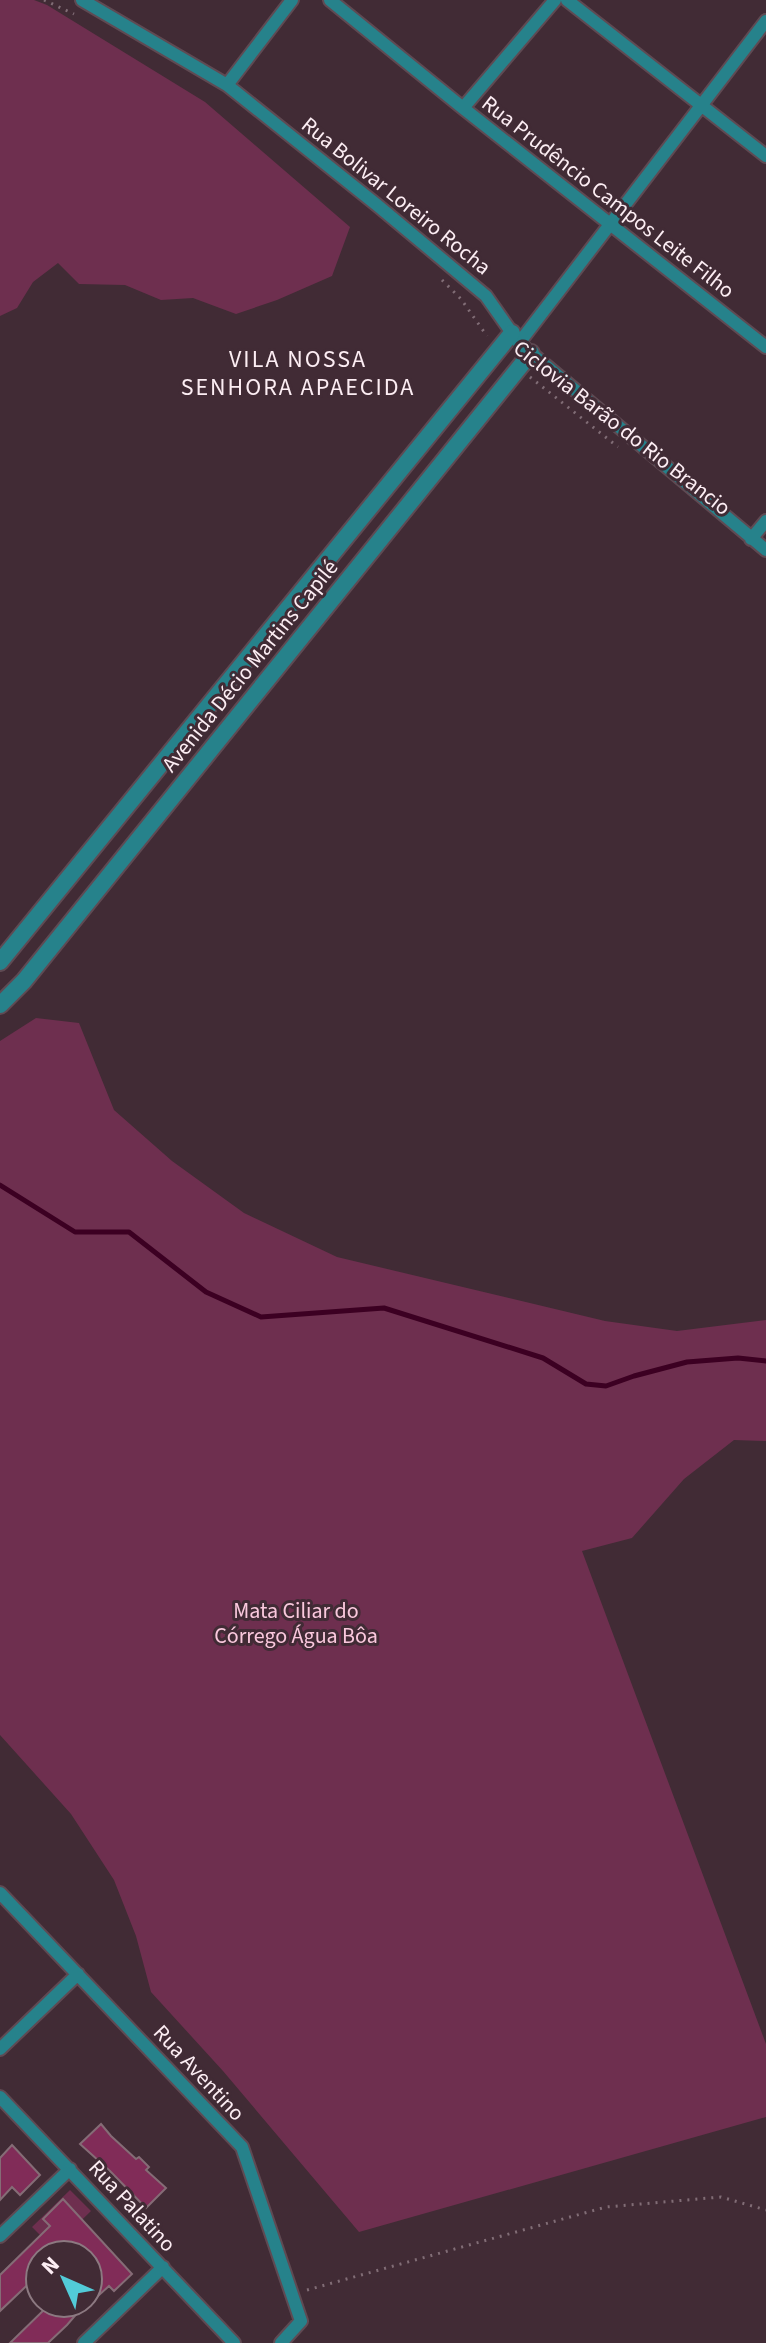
<svg xmlns="http://www.w3.org/2000/svg" width="766" height="2343" viewBox="0 0 766 2343" font-family="'Source Sans 3',sans-serif">
  <rect width="100%" height="100%" fill="#412b35"/>
  <path fill="#6e2f4f" d="M0 0H34L47 5 205 102 350 227 332 276 277 300 236 314 193 298 161 300 125 285 79 284 58 263 33 282 17 308 0 316Z
    M36 1018 79 1023 114 1110 172 1161 244 1213 337 1257 605 1321 677 1331 766 1320V1441L734 1440 684 1479 632 1538 582 1551 766 2044V2117L359 2232 223 2071 151 1992 136 1936 114 1880 71 1814 0 1735V1041Z
    M70 2190 91 2211 53 2248 32 2227Z"/>
  <g fill="none" stroke-linecap="round" stroke-linejoin="round">
    <path stroke="#3c0022" stroke-width="5" d="M0 1185 75 1232H129L206 1292 261 1317 384 1308 543 1358 586 1384 606 1386 634 1376 687 1362 738 1358 766 1361"/>
  </g>
  <path fill="#812c58" stroke="#856c76" stroke-width="2" d="M101 2124 111 2136 136 2159 139 2157 149 2167 146 2170 166 2188 146 2208 110 2171 80 2144Z
    M12 2145 40 2175 20 2195 12 2187 0 2200V2158Z
    M63 2199 132 2274 114 2291 109 2286 88 2305V2255H40V2273L0 2311V2275L50 2226 43 2219Z
    M51 2303H86L67 2325 48 2343H10Z"/>
  <g fill="none" stroke-linecap="round" stroke-linejoin="round">
    <defs>
      <path id="minor" d="M82 0 227 85 377 205 486 296 519 343 766 550
        M330 0 463 108 766 347
        M567 0 766 156
        M227 85 292 0
        M463 108 555 0
        M519 343 766 21
        M751 539 766 521
        M0 1893 242 2147 301 2321 281 2343
        M0 2049 78 1974
        M0 2097 234 2343
        M0 2236 70 2169
        M84 2343 163 2267"/>
      <path id="tertiary" d="M0 962 512 333
        M0 1005 24 981 531 353"/>
    </defs>
    <use href="#minor" stroke="#5f4a53" stroke-width="16"/>
    <use href="#tertiary" stroke="#5f4a53" stroke-width="20"/>
    <path stroke="#816d76" stroke-width="3" stroke-dasharray="2 6" stroke-linecap="butt" d="M44 0 74 14
      M442 280 461 299 487 336
      M530 377 618 447
      M307 2290 606 2207 721 2197 766 2210"/>
    <use href="#minor" stroke="#26828b" stroke-width="12"/>
    <use href="#tertiary" stroke="#26828b" stroke-width="16"/>
  </g>
  <g text-anchor="middle" dominant-baseline="central" stroke-width="6" stroke-linejoin="round" paint-order="stroke">
    <g font-size="22" fill="#fcedf3" stroke="#412b35">
      <text transform="translate(396 196) rotate(39)">Rua Bolivar Loreiro Rocha</text>
      <text transform="translate(608 197) rotate(38)">Rua Prudêncio Campos Leite Filho</text>
      <text transform="translate(622 428) rotate(38)">Ciclovia Barão do Rio Brancio</text>
      <text transform="translate(250 666) rotate(-51)">Avenida Décio Martins Capilé</text>
      <text transform="translate(199 2073) rotate(47)">Rua Aventino</text>
      <text transform="translate(132 2206) rotate(47)">Rua Palatino</text>
    </g>
    <g font-size="22" fill="#fac8dd" stroke="#412b35">
      <text x="296" y="1611">Mata Ciliar do<tspan x="296" dy="25">Córrego Água Bôa</tspan></text>
    </g>
    <g font-size="24" letter-spacing="2" fill="#fcedf3" stroke="#412b35">
      <text x="298" y="359">VILA NOSSA<tspan x="298" dy="28">SENHORA APAECIDA</tspan></text>
    </g>
  </g>
  <g transform="translate(64 2279) rotate(315)"><circle r="38" fill="#412b35" stroke="#8c7981" stroke-width="2"/>
  <path d="M0-6L14 30L0 20L-14 30Z" fill="#52cbd8"/>
  <text y="-12" font-size="22" font-weight="bold" text-anchor="middle" fill="#fcedf3">N</text>
  </g>
</svg>
